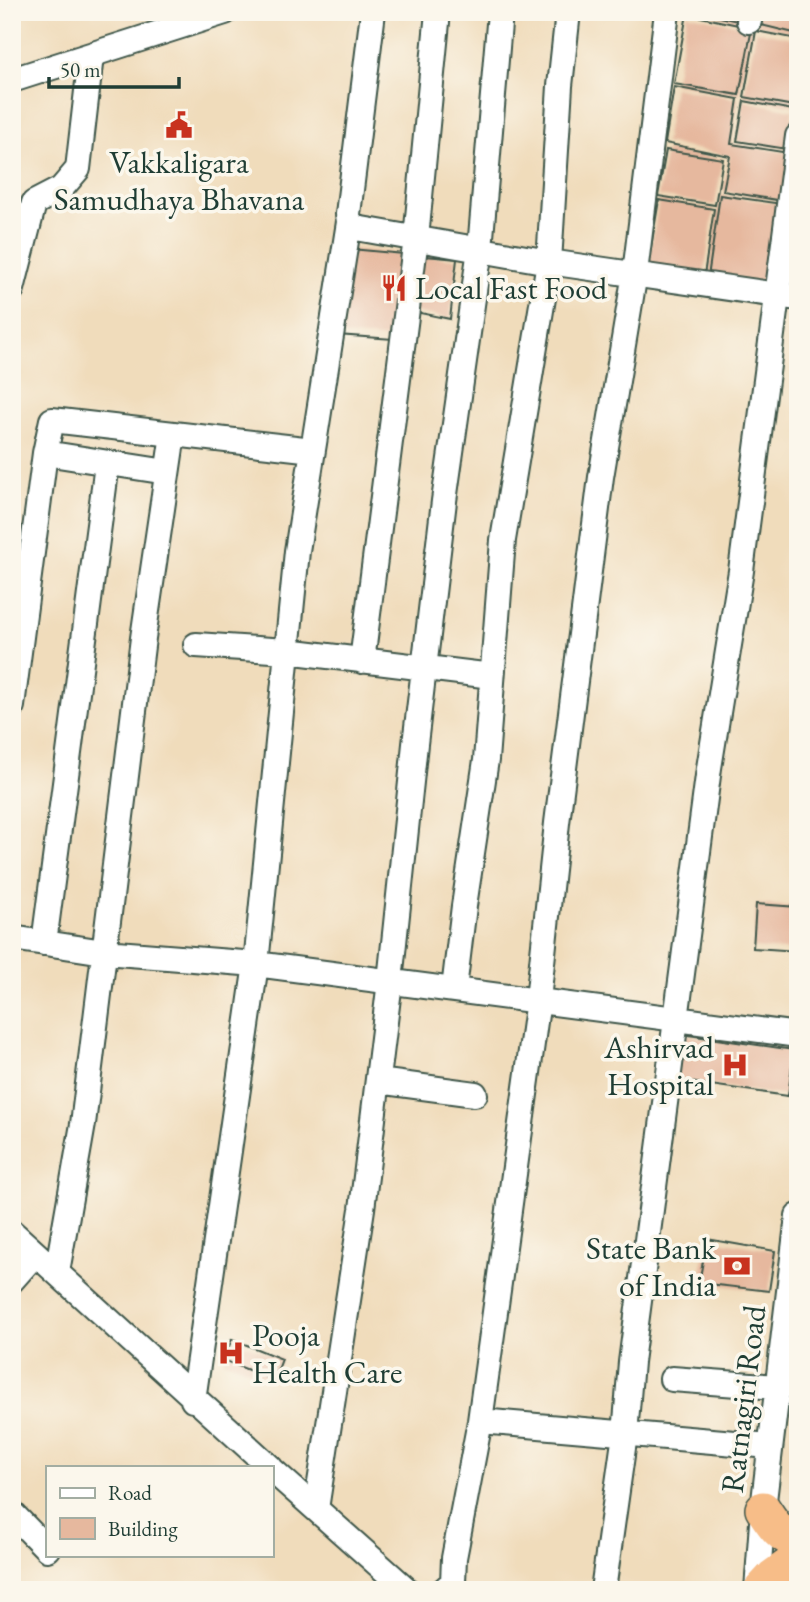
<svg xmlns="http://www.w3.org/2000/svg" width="810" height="1602" viewBox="0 0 810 1602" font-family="'EB Garamond',serif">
  <rect width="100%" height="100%" fill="#fbf7ec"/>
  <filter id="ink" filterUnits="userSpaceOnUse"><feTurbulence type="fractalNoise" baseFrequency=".0143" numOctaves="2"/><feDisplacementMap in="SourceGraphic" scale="14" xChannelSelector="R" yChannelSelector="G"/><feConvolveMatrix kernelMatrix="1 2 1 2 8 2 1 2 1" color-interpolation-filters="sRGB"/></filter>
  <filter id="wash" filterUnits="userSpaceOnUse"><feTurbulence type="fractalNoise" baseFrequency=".00686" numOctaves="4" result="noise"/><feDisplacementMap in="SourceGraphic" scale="28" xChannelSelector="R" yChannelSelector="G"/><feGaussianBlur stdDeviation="1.57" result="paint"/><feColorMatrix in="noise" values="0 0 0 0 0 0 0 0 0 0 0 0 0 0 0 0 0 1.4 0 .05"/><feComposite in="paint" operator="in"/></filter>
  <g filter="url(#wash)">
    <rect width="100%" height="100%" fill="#f0dcbb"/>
    <g id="blocks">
      <path fill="#e6b89e" d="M698 12H743L742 22Z
        M758 12H798V34L757 24Z
        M687 14 752 28 739 95 674 84Z
        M756 31 798 39V85L794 106 744 97Z
        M674 87 738 99 731 144 789 153 783 201 723 191 730 156 665 143Z
        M744 101 793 110 787 149 737 141Z
        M666 150 723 159 715 205 658 196Z
        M720 195 782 204 770 286 708 277Z
        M659 200 714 209 704 275 648 265Z
        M351 249 457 259 450 319 396 308 393 339 337 335Z
        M756 904 798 907V951L753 948Z
        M681 1034 794 1050 788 1096 675 1080Z
        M707 1239 775 1251 769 1291 699 1283Z
        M232 1339 282 1359 274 1380 223 1360Z"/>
    </g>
  </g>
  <g filter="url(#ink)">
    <use href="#blocks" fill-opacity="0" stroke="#3e5548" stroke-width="2"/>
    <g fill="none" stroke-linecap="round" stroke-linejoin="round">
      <defs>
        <path id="minor" d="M749 21 751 12
          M12 80 225 12
          M349 222 356 228 549 262 798 298
          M12 289 34 203 61 189 78 169 91 56
          M45 453 167 472
          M196 645 287 651 492 676
          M362 661 416 238 438 12
          M12 706 45 453 52 420 313 450
          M12 938 104 952 256 964 798 1035
          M44 943 107 464
          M454 989 464 906 486 760 503 540 549 262 560 86 568 12
          M378 1081 475 1094
          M12 1232 270 1467
          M57 1272 83 1124 143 638 173 434
          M12 1280 35 1254
          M672 1379 777 1387
          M193 1400 256 964 297 551 349 222 348 214 373 12
          M480 1421 770 1446
          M271 1469 407 1590
          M316 1509 362 1209 390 981 415 744 444 501 480 249 500 12
          M12 1513 47 1549
          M444 1590 453 1582 454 1558 480 1421 538 1000 557 823 601 477 635 273 667 12
          M603 1590 625 1434 631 1362 709 768 741 571 798 136
          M757 1590 763 1509 798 1216"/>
        <path id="highway" d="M763 1509C773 1524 780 1536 798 1542
          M761 1590 773 1577 798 1559"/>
      </defs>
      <use href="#minor" stroke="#3e5548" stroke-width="28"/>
      <use href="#highway" stroke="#3e5548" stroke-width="38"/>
      <use href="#minor" stroke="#fff" stroke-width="24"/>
      <use href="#highway" stroke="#f7bd88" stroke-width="35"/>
    </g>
  </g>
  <defs>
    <symbol id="civic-bare" viewBox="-9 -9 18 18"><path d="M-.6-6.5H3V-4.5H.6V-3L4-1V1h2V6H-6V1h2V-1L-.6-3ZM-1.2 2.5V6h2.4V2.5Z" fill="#c8321e" stroke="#fbf7ec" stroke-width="2.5" paint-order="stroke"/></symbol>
    <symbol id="restaurant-bare" viewBox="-9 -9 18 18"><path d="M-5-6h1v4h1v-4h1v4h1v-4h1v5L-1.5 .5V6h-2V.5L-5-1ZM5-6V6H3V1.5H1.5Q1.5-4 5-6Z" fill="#c8321e" stroke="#fbf7ec" stroke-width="2.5" paint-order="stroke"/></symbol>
    <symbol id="hospital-bare" viewBox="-9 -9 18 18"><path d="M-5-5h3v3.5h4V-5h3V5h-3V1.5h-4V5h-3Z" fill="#c8321e" stroke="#fbf7ec" stroke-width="2.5" paint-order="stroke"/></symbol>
    <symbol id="bank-bare" viewBox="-9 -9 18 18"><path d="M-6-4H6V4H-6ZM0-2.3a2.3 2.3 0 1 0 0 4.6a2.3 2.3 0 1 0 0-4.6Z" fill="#c8321e" stroke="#fbf7ec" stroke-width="2.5" paint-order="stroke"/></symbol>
  </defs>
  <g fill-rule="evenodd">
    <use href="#civic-bare" x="160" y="106" width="38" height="38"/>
    <use href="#restaurant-bare" x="375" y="269" width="38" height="38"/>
    <use href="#hospital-bare" x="716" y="1046" width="38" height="38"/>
    <use href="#bank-bare" x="718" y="1247" width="38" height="38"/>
    <use href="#hospital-bare" x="212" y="1334" width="38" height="38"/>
  </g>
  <g text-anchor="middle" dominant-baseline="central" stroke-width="7" stroke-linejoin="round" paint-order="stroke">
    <g font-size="32" fill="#1f3d34" stroke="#fbf7ec" text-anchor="start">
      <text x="179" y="162" text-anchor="middle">Vakkaligara<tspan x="179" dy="37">Samudhaya Bhavana</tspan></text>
      <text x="415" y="288">Local Fast Food</text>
      <text x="714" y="1047" text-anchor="end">Ashirvad<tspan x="714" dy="37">Hospital</tspan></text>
      <text x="716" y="1248" text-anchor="end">State Bank<tspan x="716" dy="37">of India</tspan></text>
      <text x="252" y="1335">Pooja<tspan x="252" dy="37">Health Care</tspan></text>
    </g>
    <g font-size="32" fill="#1f3d34" stroke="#fbf7ec">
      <text transform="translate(743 1399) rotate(-83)">Ratnagiri Road</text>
    </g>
  </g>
  <rect width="810" height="1602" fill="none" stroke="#fbf7ec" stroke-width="42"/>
  <rect x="46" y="1466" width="228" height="91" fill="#fbf7ec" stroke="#a3ada2" stroke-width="2"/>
  <rect x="60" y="1488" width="35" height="10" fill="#ffffff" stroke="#a3ada2" stroke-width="2"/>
  <text x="108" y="1500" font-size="21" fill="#1f3d34">Road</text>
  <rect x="60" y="1518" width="35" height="21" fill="#e6b89e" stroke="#a3ada2" stroke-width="2"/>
  <text x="108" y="1536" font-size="21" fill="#1f3d34">Building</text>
  <path d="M49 77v10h130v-10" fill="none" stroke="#1f3d34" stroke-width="3.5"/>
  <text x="60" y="77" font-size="21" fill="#1f3d34" stroke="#fbf7ec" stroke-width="5" paint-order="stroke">50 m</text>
</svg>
